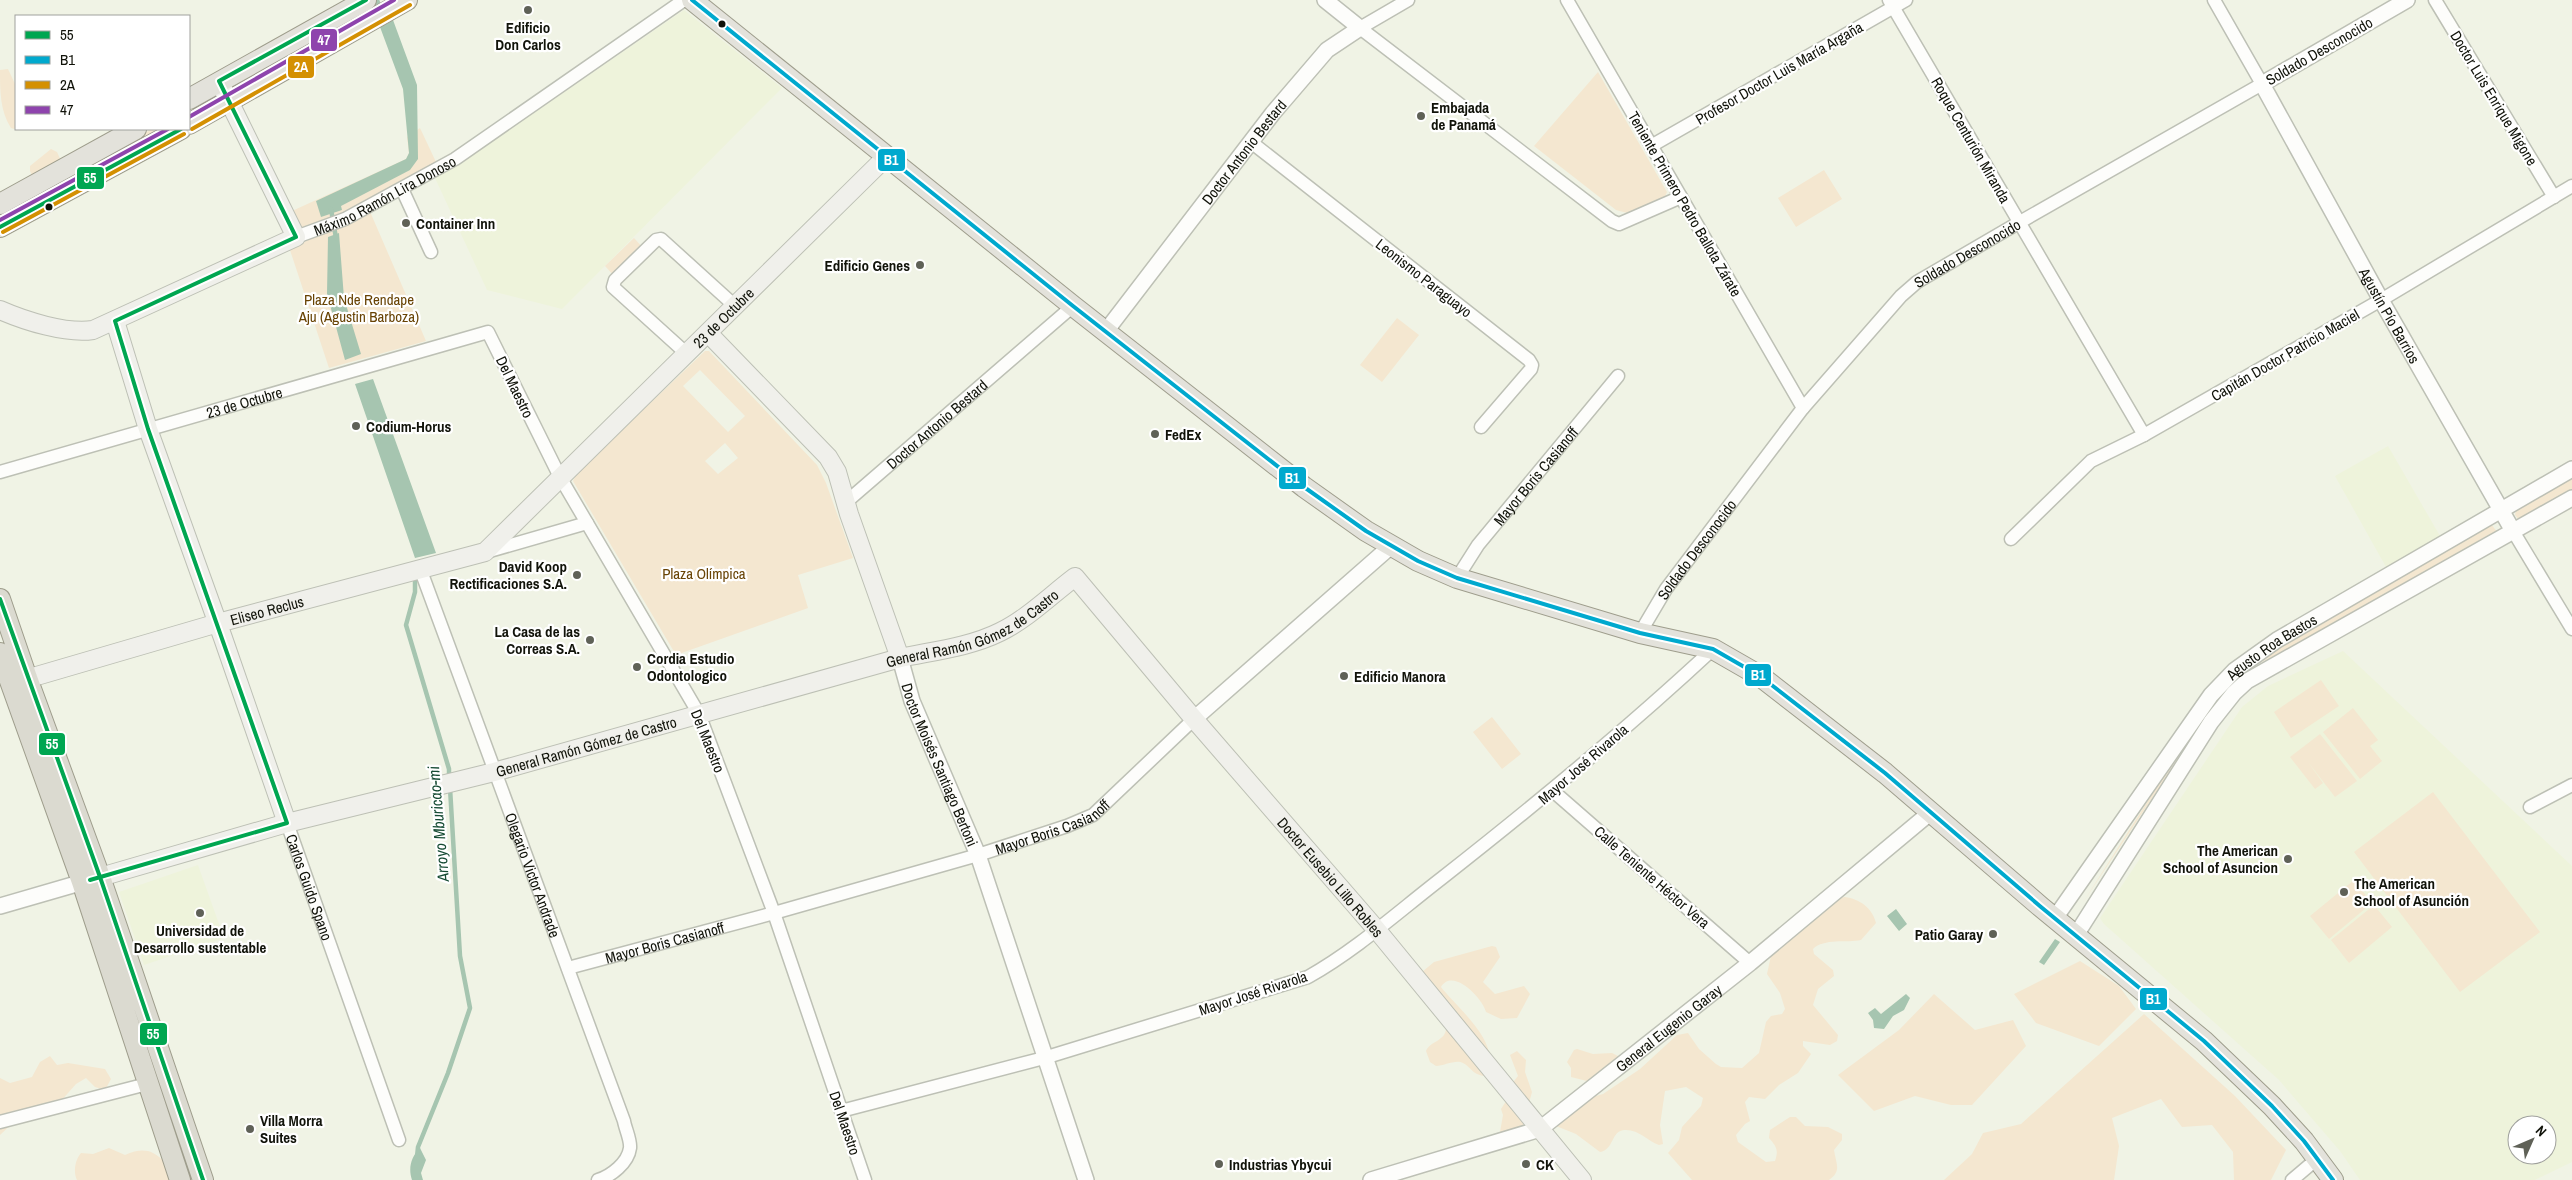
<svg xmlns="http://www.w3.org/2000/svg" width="2572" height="1180" viewBox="0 0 2572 1180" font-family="'Archivo Narrow',sans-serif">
  <rect width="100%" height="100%" fill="#f0f3e5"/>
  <path fill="#eef3db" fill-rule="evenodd" d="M684 10 782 88 562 309 487 290 435 178 458 165Z
    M2388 446 2440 536 2386 567 2335 476Z
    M2343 651 2572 866V1162L2535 1180H2360L2340 1151 2279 1080 2104 924 2100 918 2242 707 2268 686ZM2517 1125H2547V1155H2517Z
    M198 865 224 938 144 965 119 892Z"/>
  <path fill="#f4e7d0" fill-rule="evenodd" d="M8 69 16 86V128L14 129 11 128C0 111 0 91 0 70Z
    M1598 72 1667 192 1662 203 1631 214 1616 210 1534 146Z
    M420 128 436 162 365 200 426 341 329 368 290 250 306 241 292 211 406 159 409 153 407 137Z
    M152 129H158L125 147 67 203H61L0 232V210L33 177 30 171V166L51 149 57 152 62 163 80 169Z
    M1824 170 1842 199 1796 227 1778 198Z
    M634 238 644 249 615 277 605 266Z
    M1397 318 1419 335 1382 382 1360 365Z
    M705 351H709L817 465 826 483 853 558 798 575 808 608 676 655 573 481 577 473ZM700 370 745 416 728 432 683 386ZM725 443 738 458 718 474 705 461Z
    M2572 478V492L2520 521 2515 515 2516 509Z
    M2491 524 2498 533 2303 642 2260 663 2256 659Z
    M2321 680 2339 706 2291 738 2274 712Z
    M2218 691 2221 694 2082 904Z
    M2353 708 2378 740 2370 746 2382 761 2360 779 2323 732Z
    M1492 717 1521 754 1502 769 1473 732Z
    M2320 734 2357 781 2335 797 2308 762 2323 783 2315 789 2290 757Z
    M2433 792 2540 932 2460 992 2354 852Z
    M2354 880 2372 903 2329 939 2310 916Z
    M1845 897C1859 899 1872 907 1876 923L1861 940C1847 943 1824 938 1813 949L1814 954 1833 970 1834 976 1818 989 1813 1005 1838 1035 1837 1041 1830 1045 1803 1041V1046L1811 1054 1798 1073 1779 1085 1765 1099 1749 1097 1745 1102 1750 1121 1745 1124 1736 1135 1738 1142 1766 1162 1775 1161C1779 1150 1776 1146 1769 1138L1770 1130 1790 1117H1796L1805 1126 1828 1127 1842 1134V1140L1834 1150C1836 1164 1842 1171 1829 1180H1692L1668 1153 1679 1140 1682 1127 1701 1106 1703 1098 1686 1087 1665 1091 1660 1125 1663 1144 1659 1145C1647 1141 1639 1129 1624 1130 1611 1131 1614 1150 1600 1152L1576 1134 1556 1126 1549 1120 1570 1100 1575 1090 1596 1096 1603 1094 1640 1069 1677 1035 1688 1033 1699 1049 1716 1064 1721 1067 1742 1068 1759 1053 1766 1022 1771 1016 1782 1014 1785 1009 1780 993 1767 974 1771 956 1839 898Z
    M2374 905 2392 927 2349 963 2331 940Z
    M1492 946 1496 947 1500 957 1483 982 1495 994 1524 986 1530 994 1517 1018 1501 1019 1486 1012C1483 999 1453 967 1441 987 1457 1008 1508 1048 1483 1076 1471 1073 1472 1068 1463 1063 1456 1059 1444 1066 1436 1066L1430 1062 1426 1051C1430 1041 1446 1041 1446 1028L1422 972 1434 962Z
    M2080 961 2119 986 2136 1009 2099 1046 2036 1023 2014 994Z
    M1934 994 1975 1030 2013 1020 2026 1046 1972 1105H1951L1915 1096 1874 1111 1838 1075 1899 1030Z
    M2144 1014 2235 1096 2286 1150 2271 1180H2234L2233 1152 2212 1125 2182 1127 2161 1099 2112 1118 2119 1146 2114 1180H1944L1972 1154 1983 1133 2021 1124Z
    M1577 1049 1593 1054 1612 1053 1620 1057 1591 1082 1571 1077V1068L1567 1062 1574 1050Z
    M1517 1051 1526 1060 1525 1072 1532 1092 1522 1129 1504 1134 1500 1132 1503 1115 1501 1109 1508 1098 1510 1086 1518 1076 1510 1055Z
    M50 1056 57 1065 68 1063 105 1069 111 1079 105 1090 95 1087 86 1078 76 1084 60 1102 19 1117 0 1135V1078L10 1083 32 1077 40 1062Z
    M109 1148 125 1155C153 1142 163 1159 177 1180H77C73 1172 75 1160 81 1153L93 1154Z"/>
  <path fill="#a6c5b0" d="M393 20 417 85 418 159 410 170 341 206 342 210 321 217 316 201 406 159 409 153 403 89 380 27Z
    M339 233 344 298 361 354 345 360 327 294 328 237Z
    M373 379 436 553 415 558 355 384Z
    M1896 909 1907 924 1899 931 1887 916Z
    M2055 939 2060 942 2044 965 2039 962Z
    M1906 994 1910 998 1904 1010 1893 1016 1884 1029 1874 1028 1873 1020 1868 1013 1875 1008 1881 1014Z
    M420 1148 426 1160 421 1173 423 1180H412C408 1168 411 1157 420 1148Z"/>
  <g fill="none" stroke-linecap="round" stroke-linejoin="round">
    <path stroke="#a6c5b0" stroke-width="4.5" d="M377 0 380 9
      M331 209 336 238
      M415 576V592L406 625 449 769V778
      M417 1157 418 1147 448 1073 470 1008 460 956 450 788"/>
    <defs>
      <g id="minor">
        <path d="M1408 0 1360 28 1612 221 1619 224 1681 197"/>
        <path d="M1567 0 1803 408"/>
        <path d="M1889 0 2144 435"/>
        <path d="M2435 0 2554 197"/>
        <path d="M1251 142 1529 360 1532 365 1531 369 1481 427"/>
        <path d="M1651 146 1906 0"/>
        <path d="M402 189 431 252"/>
        <path id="s1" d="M296 237 345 219 455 159 684 0"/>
        <path d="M687 354 613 287 615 280 656 240 661 239 735 306"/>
        <path id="s2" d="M0 472 488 332 560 477 699 714 774 913 865 1180"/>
        <path id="s3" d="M845 503 1073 306"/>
        <path d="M2513 531 2572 629"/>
        <path d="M2011 539 2091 461 2144 435 2381 300 2572 186"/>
        <path d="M486 552 587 523"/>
        <path id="s4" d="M421 571 624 1121C625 1128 631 1140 630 1148 628 1163 611 1176 598 1180"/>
        <path id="s5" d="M1457 578 1478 545 1618 376"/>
        <path id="s6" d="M1640 633 1666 589 1803 408 1901 296 1917 282 2020 222 2262 84 2214 0"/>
        <path d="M1553 791 1750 963"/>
        <path d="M2530 807 2572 785"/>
        <path id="s7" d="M287 823 399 1140"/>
        <path id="s8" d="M568 968 774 913 978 855 1067 826 1093 815 1194 719"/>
        <path d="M841 1111 1044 1058 1308 977C1356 950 1398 912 1442 878 1535 805 1626 730 1713 649"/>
        <path d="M0 1122 147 1084"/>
        <path d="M2292 1180 2318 1158"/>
      </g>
      <g id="tertiary">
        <path id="s9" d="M2407 0 2262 84 2381 300 2513 531"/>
        <path id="s10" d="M1106 331 1273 113 1327 50 1360 28 1325 0"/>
        <path id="s11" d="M900 658 912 701 978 855 1086 1180"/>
        <path d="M1194 719 1391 546"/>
        <path d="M0 906 90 880"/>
        <path id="s12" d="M2055 918 2211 695 2235 670 2277 640 2572 469"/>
        <path d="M2076 935 2211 722 2234 693 2247 681 2572 498"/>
        <path id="s13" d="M1371 1180 1540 1129 1750 963 1931 812"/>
      </g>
      <g id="secondary">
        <path d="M0 310C25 321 66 334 93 330L296 237 223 89"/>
        <path d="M115 321 148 429 223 638 287 823"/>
        <path d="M708 333 828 457 837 472 849 514 900 658"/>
        <path id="s14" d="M16 682 218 623 485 552 887 156"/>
        <path id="s15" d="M90 880 287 823 494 772 900 658C933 651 970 647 1000 632 1027 619 1051 595 1075 577L1194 719 1376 929 1582 1180"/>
      </g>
      <path id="primary" d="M692 0 1073 306 1304 487 1366 531 1418 561 1457 578 1640 633 1713 649 1760 676 1885 773 2041 907 2204 1041 2272 1106 2304 1141 2333 1180
        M189 99 366 0
        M189 124 407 0
        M0 204 136 129
        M0 227 181 129"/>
      <path id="trunk" d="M0 599 27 678 100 877 203 1180
        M0 653 82 882 180 1180"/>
    </defs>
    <use href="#minor" stroke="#bdc0b5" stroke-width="15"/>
    <use href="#tertiary" stroke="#bdc0b5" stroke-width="18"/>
    <use href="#secondary" stroke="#bdc0b5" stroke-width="20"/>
    <use href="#primary" stroke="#9e9d8c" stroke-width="22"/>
    <use href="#trunk" stroke="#9e9d8c" stroke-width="22"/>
    <use href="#minor" stroke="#fdfdfb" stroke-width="12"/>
    <use href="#tertiary" stroke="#fdfdfb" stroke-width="15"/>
    <use href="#secondary" stroke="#f0f0eb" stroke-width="18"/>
    <use href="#primary" stroke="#e3e2db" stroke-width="20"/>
    <use href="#trunk" stroke="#dbdad0" stroke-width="20"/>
    <defs>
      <path id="bus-1" d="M0 227 181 129
        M0 599 100 877 203 1180
        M90 880 287 823 148 429 115 321 296 237 219 81 366 0"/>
      <path id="bus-2" d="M692 0 1073 306 1304 487 1366 531 1418 561 1457 578 1640 633 1713 649 1760 676 1885 773 2041 907 2204 1041 2272 1106 2304 1141 2333 1180"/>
      <path id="bus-3" d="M192 129 410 5
        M3 232 184 134"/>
      <path id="bus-4" d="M189 117 394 0
        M0 220 168 129"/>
    </defs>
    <use href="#bus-1" stroke="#fff" stroke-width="8"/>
    <use href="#bus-2" stroke="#fff" stroke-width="8"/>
    <use href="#bus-3" stroke="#fff" stroke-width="8"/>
    <use href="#bus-4" stroke="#fff" stroke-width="8"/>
    <use href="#bus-1" stroke="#00a651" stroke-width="4"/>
    <use href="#bus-2" stroke="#00a9ce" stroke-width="4"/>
    <use href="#bus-3" stroke="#d49002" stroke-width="4"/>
    <use href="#bus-4" stroke="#8e44ad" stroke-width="4"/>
  </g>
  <g fill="#5f6157" stroke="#fff" stroke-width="2">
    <circle cx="528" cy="10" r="5"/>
    <circle cx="1421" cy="116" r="5"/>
    <circle cx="406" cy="223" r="5"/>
    <circle cx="920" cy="265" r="5"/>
    <circle cx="356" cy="426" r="5"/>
    <circle cx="1155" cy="434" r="5"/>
    <circle cx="577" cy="575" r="5"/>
    <circle cx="590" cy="640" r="5"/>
    <circle cx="637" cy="667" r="5"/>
    <circle cx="1344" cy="676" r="5"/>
    <circle cx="2288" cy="859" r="5"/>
    <circle cx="2344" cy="892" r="5"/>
    <circle cx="200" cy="913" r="5"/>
    <circle cx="1993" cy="934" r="5"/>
    <circle cx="250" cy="1129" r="5"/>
    <circle cx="1219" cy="1164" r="5"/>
    <circle cx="1526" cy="1164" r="5"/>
  </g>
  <g fill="#11130a" stroke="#fff" stroke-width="2">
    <circle cx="722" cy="24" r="4.5"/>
    <circle cx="49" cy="207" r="4.5"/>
  </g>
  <g text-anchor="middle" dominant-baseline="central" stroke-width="4.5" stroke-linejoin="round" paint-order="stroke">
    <g font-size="15" font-weight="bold" fill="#11130a" stroke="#fff" text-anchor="start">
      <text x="528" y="27" text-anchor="middle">Edificio<tspan x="528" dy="17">Don Carlos</tspan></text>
      <text x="1431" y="107">Embajada<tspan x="1431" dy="17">de Panamá</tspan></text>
      <text x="416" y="223">Container Inn</text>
      <text x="910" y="265" text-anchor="end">Edificio Genes</text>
      <text x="366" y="426">Codium-Horus</text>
      <text x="1165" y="434">FedEx</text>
      <text x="567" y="566" text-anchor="end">David Koop<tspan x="567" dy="17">Rectificaciones S.A.</tspan></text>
      <text x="580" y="631" text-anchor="end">La Casa de las<tspan x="580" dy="17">Correas S.A.</tspan></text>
      <text x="647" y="658">Cordia Estudio<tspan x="647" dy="17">Odontologico</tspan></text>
      <text x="1354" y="676">Edificio Manora</text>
      <text x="2278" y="850" text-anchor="end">The American<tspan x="2278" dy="17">School of Asuncion</tspan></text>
      <text x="2354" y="883">The American<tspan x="2354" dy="17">School of Asunción</tspan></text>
      <text x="200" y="930" text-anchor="middle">Universidad de<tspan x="200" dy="17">Desarrollo sustentable</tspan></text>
      <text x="1983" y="934" text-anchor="end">Patio Garay</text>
      <text x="260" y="1120">Villa Morra<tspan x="260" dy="17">Suites</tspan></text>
      <text x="1229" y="1164">Industrias Ybycui</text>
      <text x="1536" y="1164">CK</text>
    </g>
    <g font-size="15" fill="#11130a" stroke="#fff">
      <text transform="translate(2319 51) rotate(-30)">Soldado Desconocido</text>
      <text transform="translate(1779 73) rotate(-30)">Profesor Doctor Luis María Argaña</text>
      <text transform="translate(2494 98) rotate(59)">Doctor Luis Enrique Migone</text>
      <text transform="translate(1971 140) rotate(60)">Roque Centurión Miranda</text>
      <text stroke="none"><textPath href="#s10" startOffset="226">Doctor Antonio Bestard</textPath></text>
      <text stroke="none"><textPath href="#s1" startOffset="98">Máximo Ramón Lira Donoso</textPath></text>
      <text transform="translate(1685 204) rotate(60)">Teniente Primero Pedro Ballota Zárate</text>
      <text stroke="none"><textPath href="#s6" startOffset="506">Soldado Desconocido</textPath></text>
      <text transform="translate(1424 278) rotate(38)">Leonismo Paraguayo</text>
      <text stroke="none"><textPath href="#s9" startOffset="432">Agustín Pío Barrios</textPath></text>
      <text stroke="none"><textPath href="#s14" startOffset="821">23 de Octubre</textPath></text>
      <text transform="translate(2285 355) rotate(-30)">Capitán Doctor Patricio Maciel</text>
      <text transform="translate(515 387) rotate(64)">Del Maestro</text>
      <text stroke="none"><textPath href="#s2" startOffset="254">23 de Octubre</textPath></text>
      <text stroke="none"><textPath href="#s3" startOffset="121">Doctor Antonio Bestard</textPath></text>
      <text stroke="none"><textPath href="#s5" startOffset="129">Mayor Boris Casianoff</textPath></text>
      <text stroke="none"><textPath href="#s6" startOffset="101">Soldado Desconocido</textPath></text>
      <text stroke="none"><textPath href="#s14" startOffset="261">Eliseo Reclus</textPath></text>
      <text stroke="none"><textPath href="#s15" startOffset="919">General Ramón Gómez de Castro</textPath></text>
      <text stroke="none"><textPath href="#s12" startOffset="350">Agusto Roa Bastos</textPath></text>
      <text transform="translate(708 741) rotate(68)">Del Maestro</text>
      <text stroke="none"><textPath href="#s15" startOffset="514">General Ramón Gómez de Castro</textPath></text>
      <text stroke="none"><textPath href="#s11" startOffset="114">Doctor Moisés Santiago Bertoni</textPath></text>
      <text transform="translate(1583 764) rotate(-41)">Mayor José Rivarola</text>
      <text stroke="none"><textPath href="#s8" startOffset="505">Mayor Boris Casianoff</textPath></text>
      <text stroke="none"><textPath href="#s4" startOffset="324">Olegario Victor Andrade</textPath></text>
      <text stroke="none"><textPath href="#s15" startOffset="1431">Doctor Eusebio Lillo Robles</textPath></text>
      <text transform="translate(1652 877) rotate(41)">Calle Teniente Héctor Vera</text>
      <text stroke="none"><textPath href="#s7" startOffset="68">Carlos Guido Spano</textPath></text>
      <text stroke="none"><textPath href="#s8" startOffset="100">Mayor Boris Casianoff</textPath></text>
      <text transform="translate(1253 993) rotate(-18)">Mayor José Rivarola</text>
      <text stroke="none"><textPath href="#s13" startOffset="340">General Eugenio Garay</textPath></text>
      <text transform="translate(845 1123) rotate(71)">Del Maestro</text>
    </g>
    <g font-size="15" fill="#684304" stroke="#fff">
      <text x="359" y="299">Plaza Nde Rendape<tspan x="359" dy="17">Aju (Agustin Barboza)</tspan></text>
      <text x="704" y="573">Plaza Olímpica</text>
    </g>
    <g font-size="16" font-style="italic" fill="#164b34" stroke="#fff">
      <text transform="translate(438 824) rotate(-95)">Arroyo Mburicao-mi</text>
    </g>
  </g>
  <g stroke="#fff" stroke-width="2">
    <rect x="310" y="28" width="28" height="24" rx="5" fill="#8e44ad"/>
    <rect x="287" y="55" width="28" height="24" rx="5" fill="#d49002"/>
    <rect x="877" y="148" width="29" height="24" rx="5" fill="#00a9ce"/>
    <rect x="76" y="166" width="29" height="24" rx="5" fill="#00a651"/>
    <rect x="1278" y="466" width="29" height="24" rx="5" fill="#00a9ce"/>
    <rect x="1744" y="663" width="28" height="24" rx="5" fill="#00a9ce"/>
    <rect x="38" y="732" width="28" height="24" rx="5" fill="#00a651"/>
    <rect x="2139" y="987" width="29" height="24" rx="5" fill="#00a9ce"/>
    <rect x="139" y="1022" width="29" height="24" rx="5" fill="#00a651"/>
  </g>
  <g font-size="14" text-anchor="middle" font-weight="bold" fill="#fff">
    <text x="324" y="45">47</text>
    <text x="301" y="72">2A</text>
    <text x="891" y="165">B1</text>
    <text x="90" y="183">55</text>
    <text x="1292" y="483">B1</text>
    <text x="1758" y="680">B1</text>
    <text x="52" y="749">55</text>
    <text x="2153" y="1004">B1</text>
    <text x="153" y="1039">55</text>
  </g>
  <rect x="15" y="15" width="175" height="115" fill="#ffffff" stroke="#a0a19d"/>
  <rect x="25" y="31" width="25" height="8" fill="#00a651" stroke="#a0a19d"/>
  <text x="60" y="40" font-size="15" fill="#11130a">55</text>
  <rect x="25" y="56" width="25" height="8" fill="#00a9ce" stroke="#a0a19d"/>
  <text x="60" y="65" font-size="15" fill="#11130a">B1</text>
  <rect x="25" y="81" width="25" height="8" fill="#d49002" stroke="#a0a19d"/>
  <text x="60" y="90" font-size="15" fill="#11130a">2A</text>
  <rect x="25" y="106" width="25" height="8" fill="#8e44ad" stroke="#a0a19d"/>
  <text x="60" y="115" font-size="15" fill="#11130a">47</text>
  <g transform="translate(2532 1140) rotate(45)"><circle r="24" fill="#ffffff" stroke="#a0a19d"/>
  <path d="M0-4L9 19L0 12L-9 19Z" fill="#5f6157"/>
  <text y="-8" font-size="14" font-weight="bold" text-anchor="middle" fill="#11130a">N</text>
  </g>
</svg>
